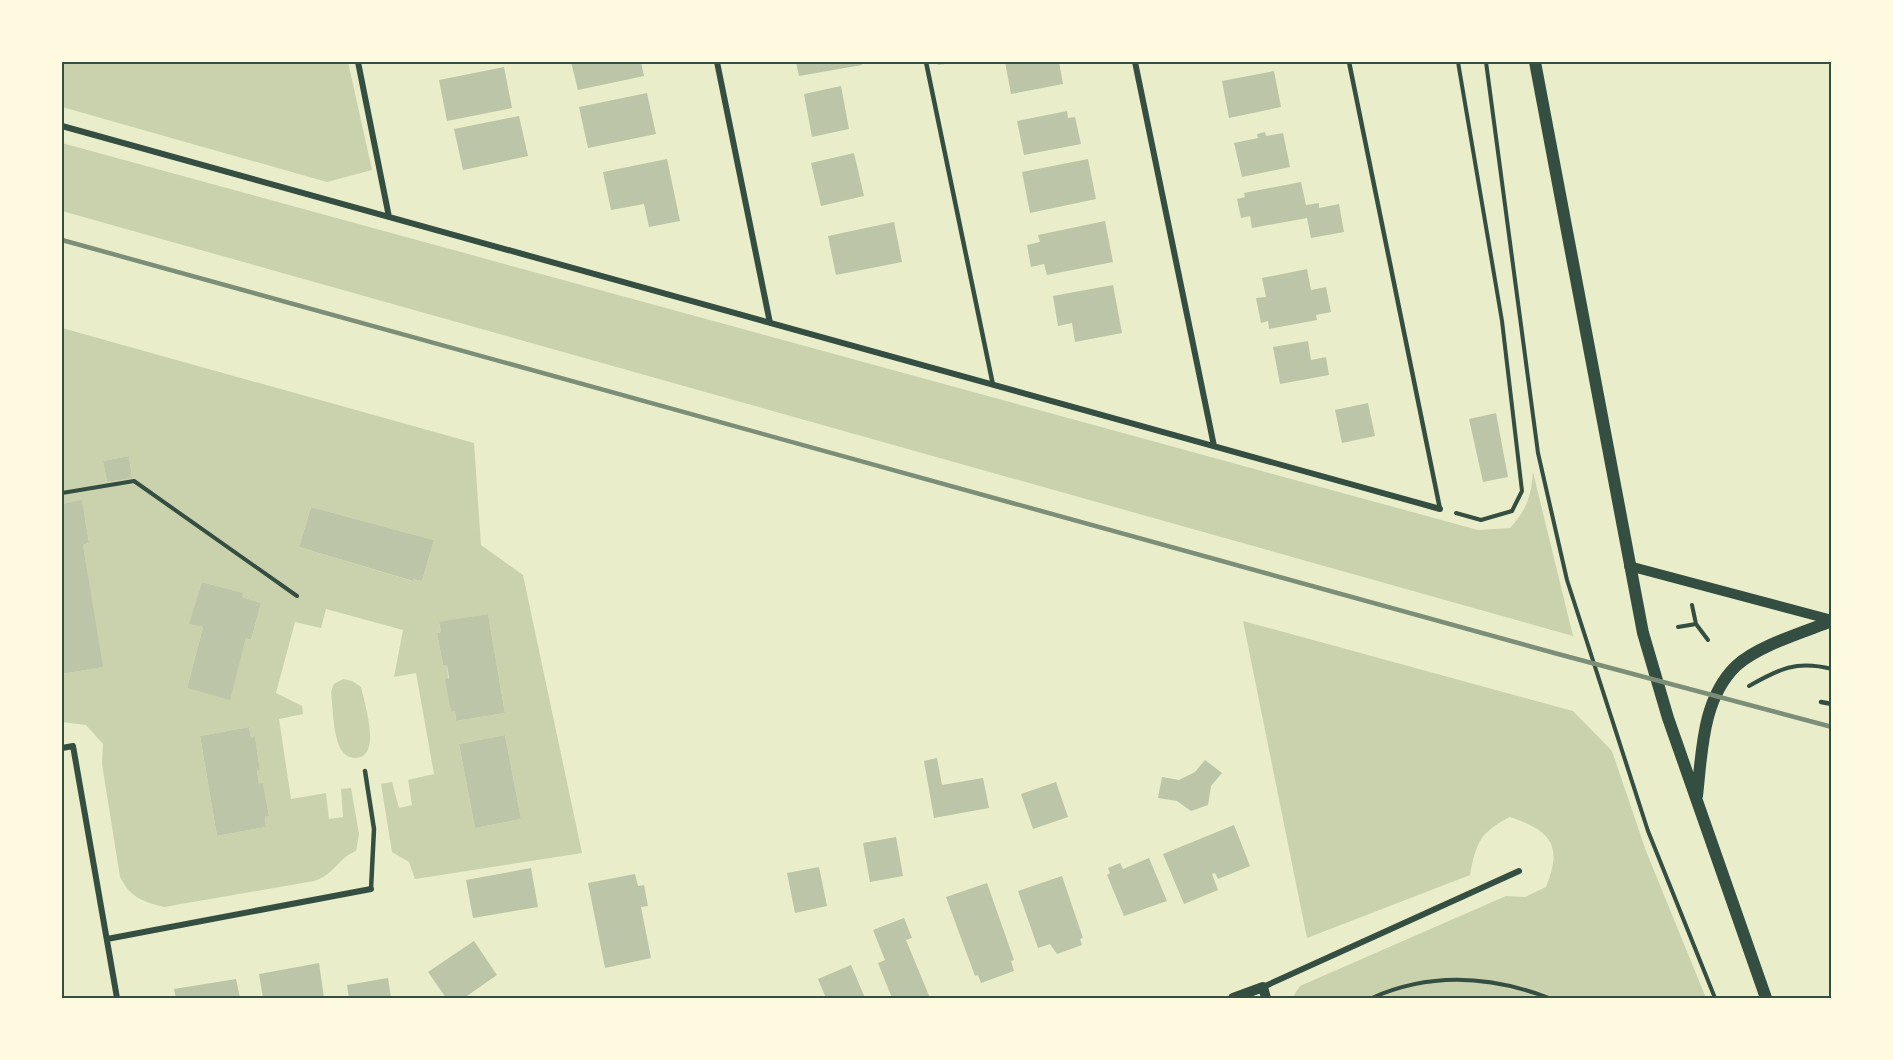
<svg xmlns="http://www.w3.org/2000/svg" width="1893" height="1060" viewBox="0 0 1893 1060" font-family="'Nunito Sans',sans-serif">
  <rect width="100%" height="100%" fill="#e9edc9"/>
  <path fill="#cad2ad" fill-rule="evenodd" d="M62 62H348L372 170 327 182 62 107Z
    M62 143 1478 530 1510 528C1527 509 1531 497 1533 472L1573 636 62 211Z
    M62 328 474 443 481 545 523 575 582 853 415 879 409 862 392 852 381 784 392 782 399 808 412 805 408 780 434 774 416 673 394 677 403 630 326 609 321 628 295 622 276 693 302 706 303 714 279 719 291 799 326 793 329 819 343 817 341 789 351 788 359 834 356 851C338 858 334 875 314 881L164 907C143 902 130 897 120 877L102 764 103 744 86 725 62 722V674L102 667 83 545 89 543 82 501 62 504ZM129 456 132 478 107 482 103 461ZM311 507 434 540 422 581 413 579 412 581 299 547ZM202 582 242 593V597L261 603 251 640 246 638 229 699 187 688 203 627 190 624ZM488 614 505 713 456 721 455 711 451 712 447 665H443L437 633 441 632 439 623ZM249 727 251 738H255L260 770 257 771 259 784H263L269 816 265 817 266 827 217 836 200 736ZM505 735 521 819 475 828 459 744Z
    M1243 621 1573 711 1612 751 1646 851 1706 998H1292L1300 986 1506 896 1525 897 1546 887C1563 845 1551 831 1510 817 1480 832 1476 843 1470 875L1307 938Z
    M343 679 352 681 361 687C364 702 383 758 355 758 349 758 343 754 340 748 333 733 333 709 331 692L334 684Z"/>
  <path fill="#bcc5a7" d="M571 62H641L644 76 578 90Z
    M796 62H861L862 65 799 76Z
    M938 62H952V63L938 65Z
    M1005 62H1059L1063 84 1011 94Z
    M504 67 512 108 447 121 439 80Z
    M1274 71 1281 107 1229 118 1222 81Z
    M841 86 849 129 812 137 804 94Z
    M647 93 656 134 588 148 579 107Z
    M1067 111 1068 118 1075 117 1081 144 1024 155 1017 121Z
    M519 116 528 156 463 170 454 129Z
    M1265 132 1266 136 1283 133 1290 167 1242 177 1234 143 1258 138 1257 134Z
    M854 153 864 196 821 206 811 163Z
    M667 159 680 221 649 227 644 204 611 210 603 172Z
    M1088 159 1096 199 1030 213 1022 172Z
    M1301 182 1306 205 1319 203V208L1339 204 1344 232 1311 238 1307 218 1252 228 1250 216 1241 218 1237 199 1245 197 1244 193Z
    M1105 221 1113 262 1047 275 1044 264 1031 267 1027 245 1040 242 1038 235Z
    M894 222 902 262 836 275 828 236Z
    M1307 269 1311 290 1326 287 1331 312 1316 315 1317 320 1269 329 1268 321 1261 323 1256 298 1266 297 1262 278Z
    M1113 285 1122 333 1075 342 1072 323 1058 326 1053 296Z
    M1308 341 1311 360 1326 357 1329 375 1280 384 1273 347Z
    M1368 403 1375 436 1342 443 1335 410Z
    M1496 413 1508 477 1483 482 1469 419Z
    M129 456 132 478 107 482 103 461Z
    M82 500 89 543 83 545 103 667 62 674V504Z
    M311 507 434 540 422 581 413 579V581L299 547Z
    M202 582 243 593 242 597 261 603 251 640 246 638 230 700 187 688 203 627 189 624Z
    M488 614 505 713 456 721 455 711 451 712 445 679 449 678 447 665H443L437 633 441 632 439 622Z
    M249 727 251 738 255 737 260 770 257 771 259 784 263 783 269 816 265 817 266 827 217 836 200 736Z
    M505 735 521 819 475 828 459 744Z
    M937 758 942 785 983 778 989 808 934 818 924 761Z
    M1205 760 1222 773 1211 786 1208 805 1191 811 1177 801 1158 798 1162 777 1179 780 1195 772Z
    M1056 782 1068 817 1033 829 1021 794Z
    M1234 825 1250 866 1218 879 1215 873 1212 874 1218 890 1184 904 1163 854Z
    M896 837 903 876 870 882 863 843Z
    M1149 858 1167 901 1124 916 1107 875 1110 873 1108 868 1120 863 1123 869Z
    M819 867 827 906 795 913 787 873Z
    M531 868 538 907 473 918 466 880Z
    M635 874 638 886 644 885 648 906 641 907 651 958 605 968 588 883Z
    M1062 876 1083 938 1080 939 1082 945 1057 954 1050 944 1038 948 1018 891Z
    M987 883 1014 960 1011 961 1014 971 981 983 978 975 975 976 946 897Z
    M904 918 912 938 906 940 930 998H892L878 963 885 960 873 930Z
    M474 941 497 975 464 998H446L428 972Z
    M319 963 324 998H263L259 974Z
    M851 965 865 998H826L818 979Z
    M388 978 391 998H349L347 985Z
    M236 979 240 998H176L174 989Z"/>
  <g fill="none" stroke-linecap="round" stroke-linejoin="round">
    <path stroke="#344e41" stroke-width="4" d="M1486 62 1538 453 1567 580 1648 831 1715 998
      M62 493 134 481 297 596
      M1456 513 1481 520 1512 511 1522 491 1502 321 1458 62
      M1692 605 1696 624
      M1678 627 1696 624 1708 640
      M1749 686C1779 669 1796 660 1832 669
      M1372 998C1430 972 1491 976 1549 998"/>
    <path stroke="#344e41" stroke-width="4.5" d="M926 62 993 385
      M1349 62 1440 509
      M1821 702 1832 704
      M365 771 374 829 371 889"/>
    <path stroke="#344e41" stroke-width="6" d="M358 62 389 217
      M717 62 770 323
      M1135 62 1214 446
      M62 126 1440 509
      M62 748 73 746 117 998
      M107 939 371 889
      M1263 987 1519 871"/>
    <path stroke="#344e41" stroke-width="10" d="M1629 566 1832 620
      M1233 998 1263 987 1266 998"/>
    <path stroke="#344e41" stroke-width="12" d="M1535 62 1643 633 1668 718 1766 998
      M1697 796C1702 752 1702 699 1736 666 1757 646 1804 632 1832 621"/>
    <path stroke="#7c8e77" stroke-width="4.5" d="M62 240 1558 654 1832 727"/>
  </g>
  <rect width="1893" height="1060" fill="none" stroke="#fefae0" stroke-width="126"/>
  <rect x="63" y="63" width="1767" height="934" fill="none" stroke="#344e41" stroke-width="2"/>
</svg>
